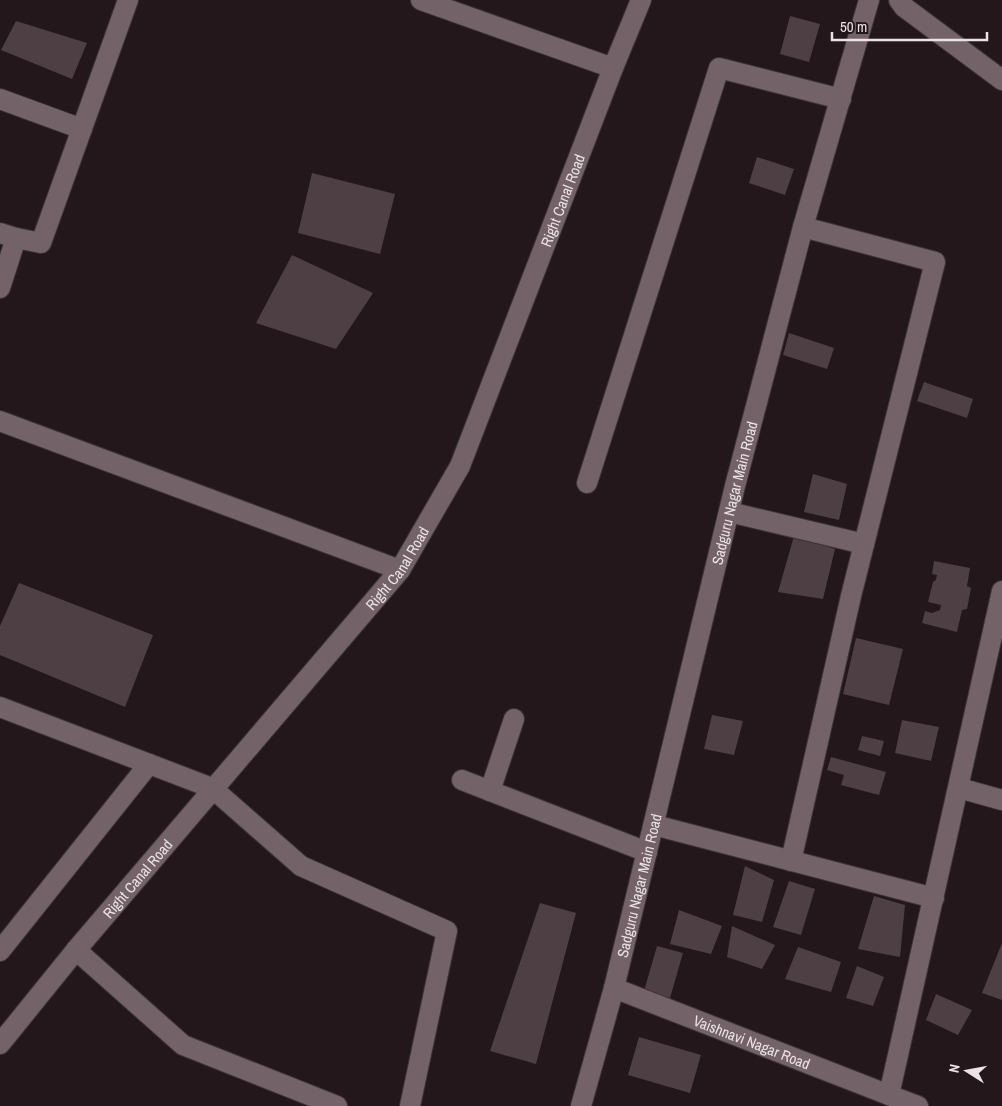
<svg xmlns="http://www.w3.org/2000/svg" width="1002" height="1106" viewBox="0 0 1002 1106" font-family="'Archivo Narrow',sans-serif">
  <rect width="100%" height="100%" fill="#23171b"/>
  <path fill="#4e3f44" d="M790 16 820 24 809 62 780 54Z
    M16 21 87 43 72 79 1 50Z
    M757 157 794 169 785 195 749 183Z
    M312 173 395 194 380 254 298 233Z
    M292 255 373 293 336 349 256 323Z
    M789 333 834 348 827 369 783 355Z
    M924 382 973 399 967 418 917 401Z
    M813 474 847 484 839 520 804 512Z
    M794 536 835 549 823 599 778 592Z
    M934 561 970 568 967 586 971 588 967 609 962 610 957 632 922 623 925 611 932 613 940 610 941 605 928 602 933 582 936 580 937 575 932 574Z
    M19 583 153 635 125 707 0 655V626Z
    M856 638 903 649 889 705 843 694Z
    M712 715 743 721 734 755 704 749Z
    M902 720 939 727 931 761 895 753Z
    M862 736 884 741 880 756 858 750Z
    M831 757 886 772 879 795 841 785 844 775 827 770Z
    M745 866 774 880 762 922 733 915Z
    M789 881 815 889 801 935 773 927Z
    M874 896 905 905 900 957 858 949Z
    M540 903 576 913 536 1064 490 1051Z
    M679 910 722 926 711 954 670 944Z
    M732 926 775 945 762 969 727 957Z
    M1002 943V1000L982 993Z
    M657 946 683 953 670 998 644 991Z
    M798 947 841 962 831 992 785 979Z
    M857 966 884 977 873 1006 846 998Z
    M936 994 972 1010 958 1035 926 1020Z
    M639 1037 701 1055 690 1093 628 1075Z"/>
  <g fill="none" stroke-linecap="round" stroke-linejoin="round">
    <defs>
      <g id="minor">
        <path d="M421 0 613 68"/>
        <path d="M899 0 904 7 1002 80"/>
        <path d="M0 99 82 129"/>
        <path d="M0 233 16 238 41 243 128 0"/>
        <path d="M0 288 16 238"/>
        <path d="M0 421 400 570"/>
        <path d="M587 483 719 68 841 99"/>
        <path d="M729 512 864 544"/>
        <path d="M0 707 212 788 301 866 447 931 410 1106"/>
        <path d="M462 780 647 852"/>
        <path d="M959 788 1002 800"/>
        <path d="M490 791 514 719"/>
        <path d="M654 825 934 898"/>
        <path d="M791 861 851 596 935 262 803 227"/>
        <path d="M76 950 183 1045 337 1106"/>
        <path d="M0 951 149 764"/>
        <path id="s1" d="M614 988 889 1095"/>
        <path id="s2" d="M0 1044 76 950 400 570 460 466 613 68 641 0"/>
        <path id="s3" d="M581 1106 614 988 735 486 803 227 869 0"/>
        <path d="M918 1106 889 1095 1002 591"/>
      </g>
    </defs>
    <use href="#minor" stroke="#3d3537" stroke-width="22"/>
    <use href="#minor" stroke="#736368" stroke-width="20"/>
  </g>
  <g text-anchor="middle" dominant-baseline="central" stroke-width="4.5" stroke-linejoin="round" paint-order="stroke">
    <g font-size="15" fill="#ebe2e5" stroke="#23171b">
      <text stroke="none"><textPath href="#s2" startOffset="1025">Right Canal Road</textPath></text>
      <text stroke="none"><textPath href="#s3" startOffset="632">Sadguru Nagar Main Road</textPath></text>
      <text stroke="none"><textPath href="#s2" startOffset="620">Right Canal Road</textPath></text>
      <text stroke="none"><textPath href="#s2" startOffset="215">Right Canal Road</textPath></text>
      <text stroke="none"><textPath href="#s3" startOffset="228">Sadguru Nagar Main Road</textPath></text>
      <text stroke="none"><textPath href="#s1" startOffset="148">Vaishnavi Nagar Road</textPath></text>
    </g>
  </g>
  <g transform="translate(967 1071) rotate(281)" stroke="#23171b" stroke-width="4" paint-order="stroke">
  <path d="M0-4L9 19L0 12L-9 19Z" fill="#ebe2e5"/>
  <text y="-8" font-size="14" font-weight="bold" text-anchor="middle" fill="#ebe2e5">N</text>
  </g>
  <path d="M832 32v8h155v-8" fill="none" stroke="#ebe2e5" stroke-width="2.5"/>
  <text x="840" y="32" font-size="15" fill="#ebe2e5" stroke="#23171b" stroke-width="4" paint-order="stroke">50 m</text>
</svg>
